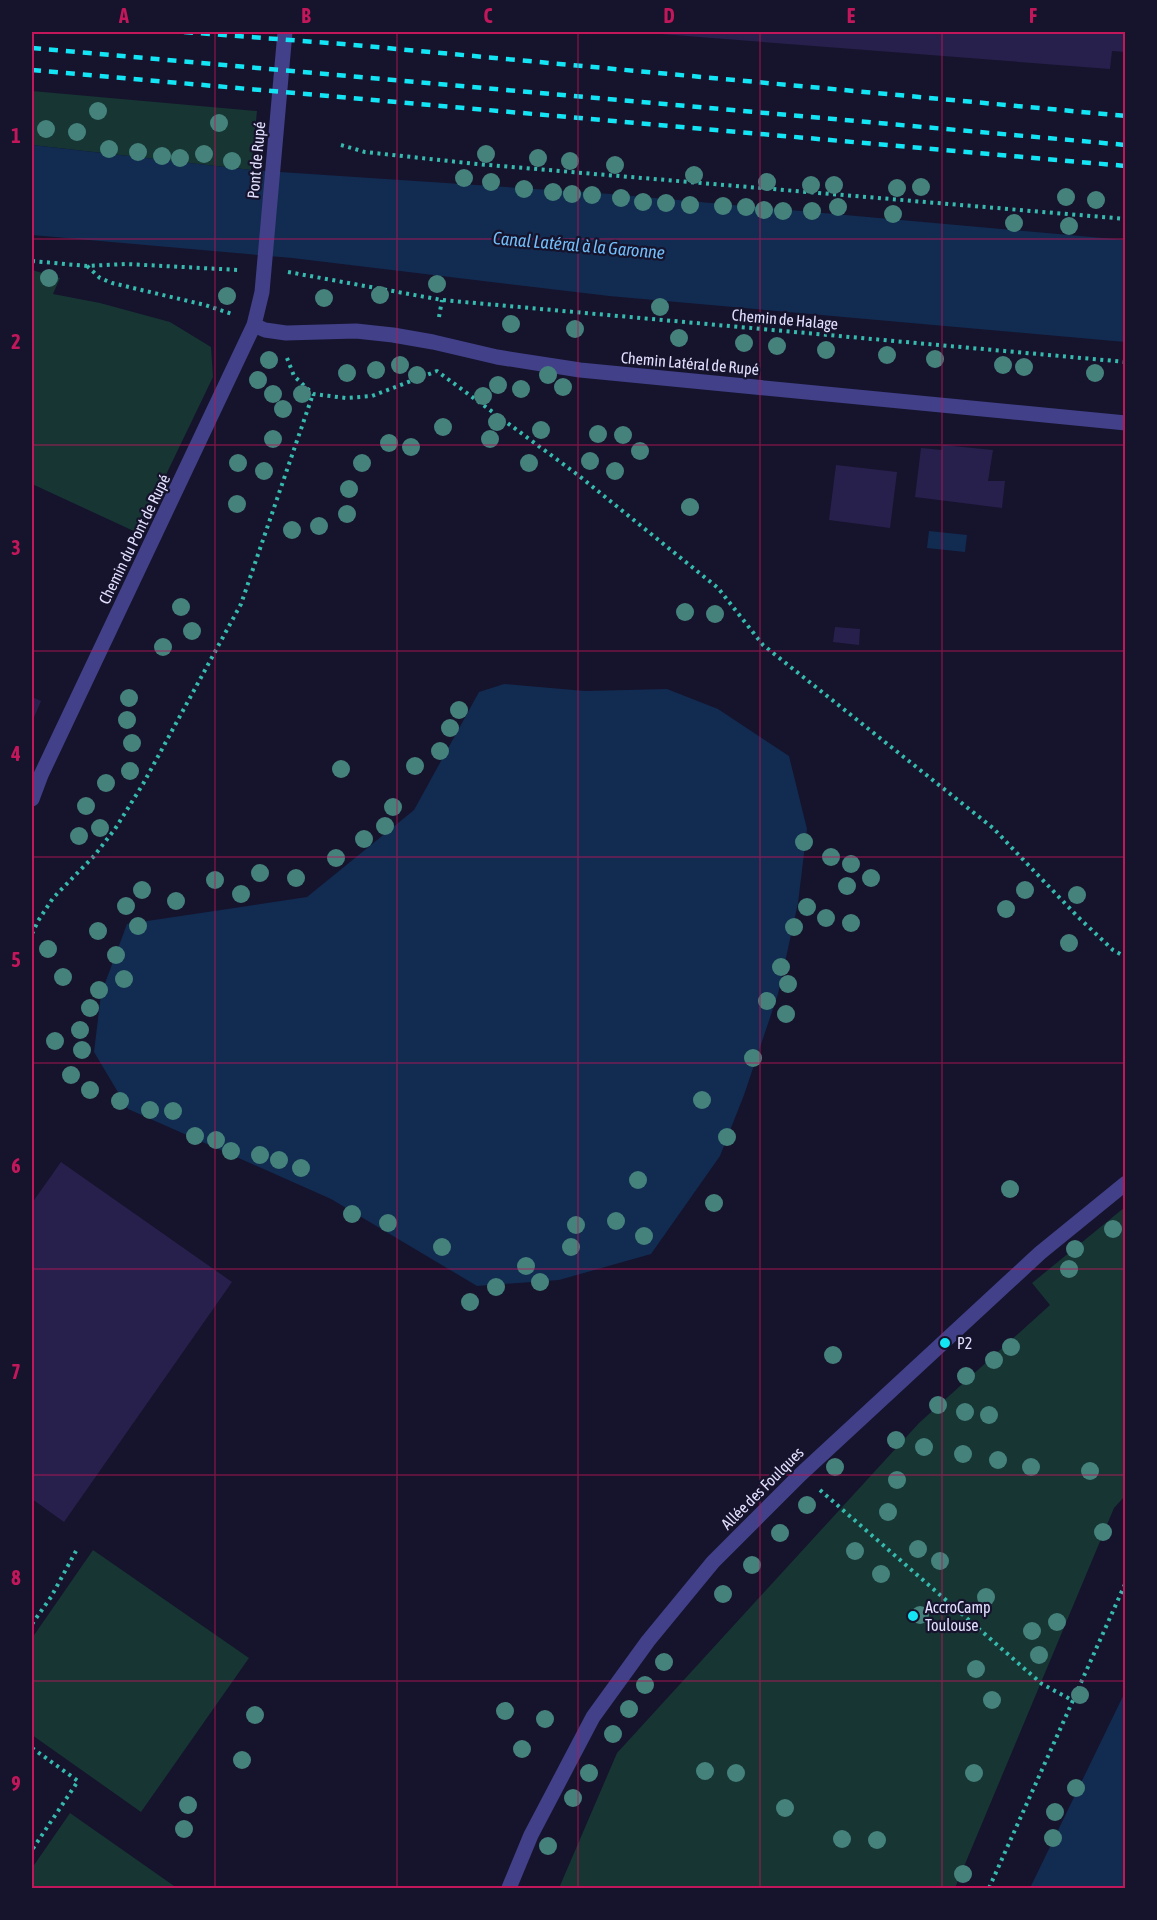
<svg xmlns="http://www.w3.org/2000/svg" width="1157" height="1920" viewBox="0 0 1157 1920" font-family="'Asap Condensed',sans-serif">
  <rect width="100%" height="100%" fill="#16132c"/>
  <path fill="#163533" d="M32 91 257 111 251 170 32 145Z
    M32 270 60 278 53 294 100 303 170 322 211 347 213 377 138 533 32 484Z
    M1125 1207V1496L1114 1508 955 1888H559L617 1753 919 1423 1050 1305 1032 1283Z
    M93 1550 249 1658 141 1812 32 1735V1638Z
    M70 1813 177 1888H32V1868Z"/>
  <path fill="#122b50" d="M32 145 251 170 611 194 1125 240V342L609 296 292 258 32 235Z
    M929 531 967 535 965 552 927 548Z
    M504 684 585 691 667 689 718 709 789 756 807 829 798 903 778 994 744 1095 720 1156 651 1254 559 1280 477 1286 331 1199 128 1109 94 1052 101 994 127 924 307 897 414 810 479 692Z
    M1125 1692V1888H1030Z"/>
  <path fill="#27204c" d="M648 32H1126V52L1112 51 1110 69 648 33Z
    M943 445 993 450 988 481H1005L1002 508 915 497 921 448 942 450Z
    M836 465 897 472 890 528 829 520Z
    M835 627 860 629 859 645 833 642Z
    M32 697 41 701 32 722Z
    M61 1162 232 1282 64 1522 32 1499V1203Z"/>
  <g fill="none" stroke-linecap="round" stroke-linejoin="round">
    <path stroke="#37baae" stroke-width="4" stroke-dasharray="3 4.5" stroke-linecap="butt" d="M341 145 365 152 477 164 1126 219
      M32 261 87 266 126 264 239 270
      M87 266 100 278 112 283 205 305 232 314
      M288 272 442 300 1126 362
      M439 317 442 300
      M287 358 294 376 313 394 346 398 372 396 437 371 578 475 718 588 763 645 993 828 1078 917 1113 950 1126 957
      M32 934 38 921 53 898 94 856 115 829 143 784 241 604 313 394
      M820 1490 1042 1684 1072 1700
      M32 1624 51 1597 76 1551
      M32 1748 78 1781 32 1850
      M989 1888 1126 1582"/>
    <path stroke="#414088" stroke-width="15" d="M254 325 265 330 286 333 356 331 393 335 433 342 497 357 580 370 1126 423
      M32 799 41 775 254 325 262 292 285 32
      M509 1888 531 1835 593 1717 648 1641 713 1562 801 1474 1040 1253 1126 1183"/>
    <path stroke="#13e5f5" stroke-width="4.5" stroke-dasharray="9 8" stroke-linecap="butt" d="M184 32 343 44 1126 116
      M32 48 1126 145
      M32 70 1126 166"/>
  </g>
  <g fill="#45827c">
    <circle cx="98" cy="111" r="9"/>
    <circle cx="219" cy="123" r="9"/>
    <circle cx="46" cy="129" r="9"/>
    <circle cx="77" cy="132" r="9"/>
    <circle cx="109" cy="149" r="9"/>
    <circle cx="138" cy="152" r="9"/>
    <circle cx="204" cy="154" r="9"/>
    <circle cx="486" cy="154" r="9"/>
    <circle cx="162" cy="156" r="9"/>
    <circle cx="180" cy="158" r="9"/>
    <circle cx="538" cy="158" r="9"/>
    <circle cx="232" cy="161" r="9"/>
    <circle cx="570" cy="161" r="9"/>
    <circle cx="615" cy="165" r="9"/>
    <circle cx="694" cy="175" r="9"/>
    <circle cx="464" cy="178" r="9"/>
    <circle cx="491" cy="182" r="9"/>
    <circle cx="767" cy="182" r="9"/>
    <circle cx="811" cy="185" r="9"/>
    <circle cx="834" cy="185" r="9"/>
    <circle cx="921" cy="187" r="9"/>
    <circle cx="897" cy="188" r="9"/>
    <circle cx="524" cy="189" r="9"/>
    <circle cx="553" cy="192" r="9"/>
    <circle cx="572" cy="194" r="9"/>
    <circle cx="592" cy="195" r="9"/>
    <circle cx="1066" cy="197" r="9"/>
    <circle cx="621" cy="198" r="9"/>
    <circle cx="1096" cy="200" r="9"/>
    <circle cx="643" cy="202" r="9"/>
    <circle cx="666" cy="203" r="9"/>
    <circle cx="690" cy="205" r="9"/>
    <circle cx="723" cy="206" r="9"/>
    <circle cx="746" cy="207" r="9"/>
    <circle cx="838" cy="207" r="9"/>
    <circle cx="764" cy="210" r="9"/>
    <circle cx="783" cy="211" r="9"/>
    <circle cx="812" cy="211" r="9"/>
    <circle cx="893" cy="214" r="9"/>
    <circle cx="1014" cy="223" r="9"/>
    <circle cx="1069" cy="226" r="9"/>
    <circle cx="49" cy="278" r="9"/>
    <circle cx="437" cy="284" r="9"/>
    <circle cx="380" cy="295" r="9"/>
    <circle cx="227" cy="296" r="9"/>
    <circle cx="324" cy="298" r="9"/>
    <circle cx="660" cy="307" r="9"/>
    <circle cx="511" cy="324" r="9"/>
    <circle cx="575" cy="329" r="9"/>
    <circle cx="679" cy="338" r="9"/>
    <circle cx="744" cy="343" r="9"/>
    <circle cx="777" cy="346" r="9"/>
    <circle cx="826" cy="350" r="9"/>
    <circle cx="887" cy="355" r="9"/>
    <circle cx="935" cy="359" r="9"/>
    <circle cx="269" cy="360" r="9"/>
    <circle cx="400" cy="365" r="9"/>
    <circle cx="1003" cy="365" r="9"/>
    <circle cx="1024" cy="367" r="9"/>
    <circle cx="376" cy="370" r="9"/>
    <circle cx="347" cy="373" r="9"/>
    <circle cx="1095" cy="373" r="9"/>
    <circle cx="417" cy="375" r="9"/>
    <circle cx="548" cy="375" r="9"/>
    <circle cx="258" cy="380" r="9"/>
    <circle cx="498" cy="385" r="9"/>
    <circle cx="563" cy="387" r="9"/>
    <circle cx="521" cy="389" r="9"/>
    <circle cx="273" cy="394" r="9"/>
    <circle cx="302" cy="394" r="9"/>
    <circle cx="483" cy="396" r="9"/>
    <circle cx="283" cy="409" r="9"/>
    <circle cx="497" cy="422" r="9"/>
    <circle cx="443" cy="427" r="9"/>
    <circle cx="541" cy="430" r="9"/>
    <circle cx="598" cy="434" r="9"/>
    <circle cx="623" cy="435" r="9"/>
    <circle cx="273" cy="439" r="9"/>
    <circle cx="490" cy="439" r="9"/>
    <circle cx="389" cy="443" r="9"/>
    <circle cx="411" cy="447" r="9"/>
    <circle cx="640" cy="451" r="9"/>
    <circle cx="590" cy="461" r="9"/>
    <circle cx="238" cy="463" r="9"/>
    <circle cx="362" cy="463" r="9"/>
    <circle cx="529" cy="463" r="9"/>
    <circle cx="264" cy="471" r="9"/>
    <circle cx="615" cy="471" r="9"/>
    <circle cx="349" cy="489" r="9"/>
    <circle cx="237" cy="504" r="9"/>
    <circle cx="690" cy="507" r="9"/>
    <circle cx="347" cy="514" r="9"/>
    <circle cx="319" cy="526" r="9"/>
    <circle cx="292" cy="530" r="9"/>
    <circle cx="181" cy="607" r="9"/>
    <circle cx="685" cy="612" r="9"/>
    <circle cx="715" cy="614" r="9"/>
    <circle cx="192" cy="631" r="9"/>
    <circle cx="163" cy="647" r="9"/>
    <circle cx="129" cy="698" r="9"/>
    <circle cx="459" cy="710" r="9"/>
    <circle cx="127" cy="720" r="9"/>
    <circle cx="450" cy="728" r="9"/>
    <circle cx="132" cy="743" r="9"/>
    <circle cx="440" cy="751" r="9"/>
    <circle cx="415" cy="766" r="9"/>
    <circle cx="341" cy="769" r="9"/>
    <circle cx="130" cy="771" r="9"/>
    <circle cx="106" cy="783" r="9"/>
    <circle cx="86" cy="806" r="9"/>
    <circle cx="393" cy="807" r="9"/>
    <circle cx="385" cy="826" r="9"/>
    <circle cx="100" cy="828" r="9"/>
    <circle cx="79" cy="836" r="9"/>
    <circle cx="364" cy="839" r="9"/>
    <circle cx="804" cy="842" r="9"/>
    <circle cx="831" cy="857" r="9"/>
    <circle cx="336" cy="858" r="9"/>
    <circle cx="851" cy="864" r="9"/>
    <circle cx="260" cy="873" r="9"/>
    <circle cx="296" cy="878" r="9"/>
    <circle cx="871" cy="878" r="9"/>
    <circle cx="215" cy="880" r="9"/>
    <circle cx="847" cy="886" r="9"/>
    <circle cx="142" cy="890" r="9"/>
    <circle cx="1025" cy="890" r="9"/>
    <circle cx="241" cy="894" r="9"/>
    <circle cx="1077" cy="895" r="9"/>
    <circle cx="176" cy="901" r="9"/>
    <circle cx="126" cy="906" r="9"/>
    <circle cx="807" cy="907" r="9"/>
    <circle cx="1006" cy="909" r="9"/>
    <circle cx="826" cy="918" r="9"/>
    <circle cx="851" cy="923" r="9"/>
    <circle cx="138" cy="926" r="9"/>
    <circle cx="794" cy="927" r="9"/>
    <circle cx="98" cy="931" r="9"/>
    <circle cx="1069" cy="943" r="9"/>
    <circle cx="48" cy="949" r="9"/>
    <circle cx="116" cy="955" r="9"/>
    <circle cx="781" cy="967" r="9"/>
    <circle cx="63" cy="977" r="9"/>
    <circle cx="124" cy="979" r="9"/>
    <circle cx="788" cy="984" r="9"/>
    <circle cx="99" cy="990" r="9"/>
    <circle cx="767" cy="1001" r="9"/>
    <circle cx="90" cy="1008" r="9"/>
    <circle cx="786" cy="1014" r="9"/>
    <circle cx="80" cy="1030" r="9"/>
    <circle cx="55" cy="1041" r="9"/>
    <circle cx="82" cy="1050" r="9"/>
    <circle cx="753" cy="1058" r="9"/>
    <circle cx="71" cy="1075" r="9"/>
    <circle cx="90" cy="1090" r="9"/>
    <circle cx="702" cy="1100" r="9"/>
    <circle cx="120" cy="1101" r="9"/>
    <circle cx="150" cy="1110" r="9"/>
    <circle cx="173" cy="1111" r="9"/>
    <circle cx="195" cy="1136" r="9"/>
    <circle cx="727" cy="1137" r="9"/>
    <circle cx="216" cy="1140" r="9"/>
    <circle cx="231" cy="1151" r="9"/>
    <circle cx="260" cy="1155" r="9"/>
    <circle cx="279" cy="1160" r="9"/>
    <circle cx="301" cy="1168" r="9"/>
    <circle cx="638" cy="1180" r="9"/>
    <circle cx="1010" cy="1189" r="9"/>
    <circle cx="714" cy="1203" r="9"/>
    <circle cx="352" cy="1214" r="9"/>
    <circle cx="616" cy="1221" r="9"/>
    <circle cx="388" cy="1223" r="9"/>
    <circle cx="576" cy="1225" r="9"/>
    <circle cx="1113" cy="1229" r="9"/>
    <circle cx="644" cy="1236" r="9"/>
    <circle cx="442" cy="1247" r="9"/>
    <circle cx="571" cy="1247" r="9"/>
    <circle cx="1075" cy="1249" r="9"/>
    <circle cx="526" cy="1266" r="9"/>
    <circle cx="1069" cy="1269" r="9"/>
    <circle cx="540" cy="1282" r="9"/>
    <circle cx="496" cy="1287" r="9"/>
    <circle cx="470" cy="1302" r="9"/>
    <circle cx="1011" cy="1347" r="9"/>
    <circle cx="833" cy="1355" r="9"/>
    <circle cx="994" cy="1360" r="9"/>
    <circle cx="966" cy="1376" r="9"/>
    <circle cx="938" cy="1405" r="9"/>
    <circle cx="965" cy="1412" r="9"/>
    <circle cx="989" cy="1415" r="9"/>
    <circle cx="896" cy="1440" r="9"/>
    <circle cx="924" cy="1447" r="9"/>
    <circle cx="963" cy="1454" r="9"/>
    <circle cx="998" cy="1460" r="9"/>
    <circle cx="835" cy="1467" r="9"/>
    <circle cx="1031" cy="1467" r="9"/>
    <circle cx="1090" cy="1471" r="9"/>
    <circle cx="897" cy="1480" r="9"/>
    <circle cx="807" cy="1505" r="9"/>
    <circle cx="888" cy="1512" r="9"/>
    <circle cx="1103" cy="1532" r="9"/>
    <circle cx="780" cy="1533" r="9"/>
    <circle cx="918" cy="1549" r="9"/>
    <circle cx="855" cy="1551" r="9"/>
    <circle cx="940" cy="1561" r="9"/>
    <circle cx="752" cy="1565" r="9"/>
    <circle cx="881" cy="1574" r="9"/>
    <circle cx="723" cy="1594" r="9"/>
    <circle cx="986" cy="1597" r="9"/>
    <circle cx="920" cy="1615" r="9"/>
    <circle cx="1057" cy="1622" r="9"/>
    <circle cx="1032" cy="1631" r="9"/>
    <circle cx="1039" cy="1655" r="9"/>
    <circle cx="664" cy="1662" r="9"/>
    <circle cx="976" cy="1669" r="9"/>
    <circle cx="645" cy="1685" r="9"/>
    <circle cx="1080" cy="1695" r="9"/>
    <circle cx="992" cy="1700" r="9"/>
    <circle cx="629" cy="1709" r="9"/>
    <circle cx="505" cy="1711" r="9"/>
    <circle cx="255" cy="1715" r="9"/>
    <circle cx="545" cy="1719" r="9"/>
    <circle cx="613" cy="1734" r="9"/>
    <circle cx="522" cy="1749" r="9"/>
    <circle cx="242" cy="1760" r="9"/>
    <circle cx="705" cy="1771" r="9"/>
    <circle cx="589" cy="1773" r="9"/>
    <circle cx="736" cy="1773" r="9"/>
    <circle cx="974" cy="1773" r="9"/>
    <circle cx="1076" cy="1788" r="9"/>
    <circle cx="573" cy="1798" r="9"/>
    <circle cx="188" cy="1805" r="9"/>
    <circle cx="785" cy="1808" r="9"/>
    <circle cx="1055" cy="1812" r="9"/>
    <circle cx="184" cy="1829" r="9"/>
    <circle cx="1053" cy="1838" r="9"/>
    <circle cx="842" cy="1839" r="9"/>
    <circle cx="877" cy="1840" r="9"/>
    <circle cx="548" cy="1846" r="9"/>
    <circle cx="963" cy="1874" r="9"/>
  </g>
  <path fill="none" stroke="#c2185b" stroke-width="1.5" stroke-opacity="0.55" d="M215 32V1888M397 32V1888M578 32V1888M760 32V1888M942 32V1888M32 239H1126M32 445H1126M32 651H1126M32 857H1126M32 1063H1126M32 1269H1126M32 1475H1126M32 1681H1126"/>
  <g fill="#13e5f5" stroke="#16132c" stroke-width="2">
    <circle cx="945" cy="1343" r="6"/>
    <circle cx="913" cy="1616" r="6"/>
  </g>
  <g text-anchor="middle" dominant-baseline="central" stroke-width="4.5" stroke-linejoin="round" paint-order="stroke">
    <g font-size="16" fill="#e1dffe" stroke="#16132c">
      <text transform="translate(256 160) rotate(-85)">Pont de Rupé</text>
      <text transform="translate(785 319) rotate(5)">Chemin de Halage</text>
      <text transform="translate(690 363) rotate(5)">Chemin Latéral de Rupé</text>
      <text transform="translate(134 539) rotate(-64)">Chemin du Pont de Rupé</text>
      <text transform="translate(762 1488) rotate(-45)">Allée des Foulques</text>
    </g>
    <g font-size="16" fill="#e1dffe" stroke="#16132c" text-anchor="start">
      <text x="957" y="1343">P2</text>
      <text x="925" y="1607">AccroCamp<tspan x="925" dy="18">Toulouse</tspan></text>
    </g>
    <g font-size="18" font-style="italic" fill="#71bef9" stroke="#16132c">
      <text transform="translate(579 245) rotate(5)">Canal Latéral à la Garonne</text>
    </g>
  </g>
  <rect width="1157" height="1920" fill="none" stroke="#16132c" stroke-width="66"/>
  <rect x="33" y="33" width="1091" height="1854" fill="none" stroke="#c2185b" stroke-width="2"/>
  <g font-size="20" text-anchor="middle" font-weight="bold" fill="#c2185b">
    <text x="124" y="23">A</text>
    <text x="306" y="23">B</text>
    <text x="488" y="23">C</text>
    <text x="669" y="23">D</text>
    <text x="851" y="23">E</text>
    <text x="1033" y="23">F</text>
    <text x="16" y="143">1</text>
    <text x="16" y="349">2</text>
    <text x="16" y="555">3</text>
    <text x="16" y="761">4</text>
    <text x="16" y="967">5</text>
    <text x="16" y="1173">6</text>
    <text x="16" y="1379">7</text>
    <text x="16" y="1585">8</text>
    <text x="16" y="1791">9</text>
  </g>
</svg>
